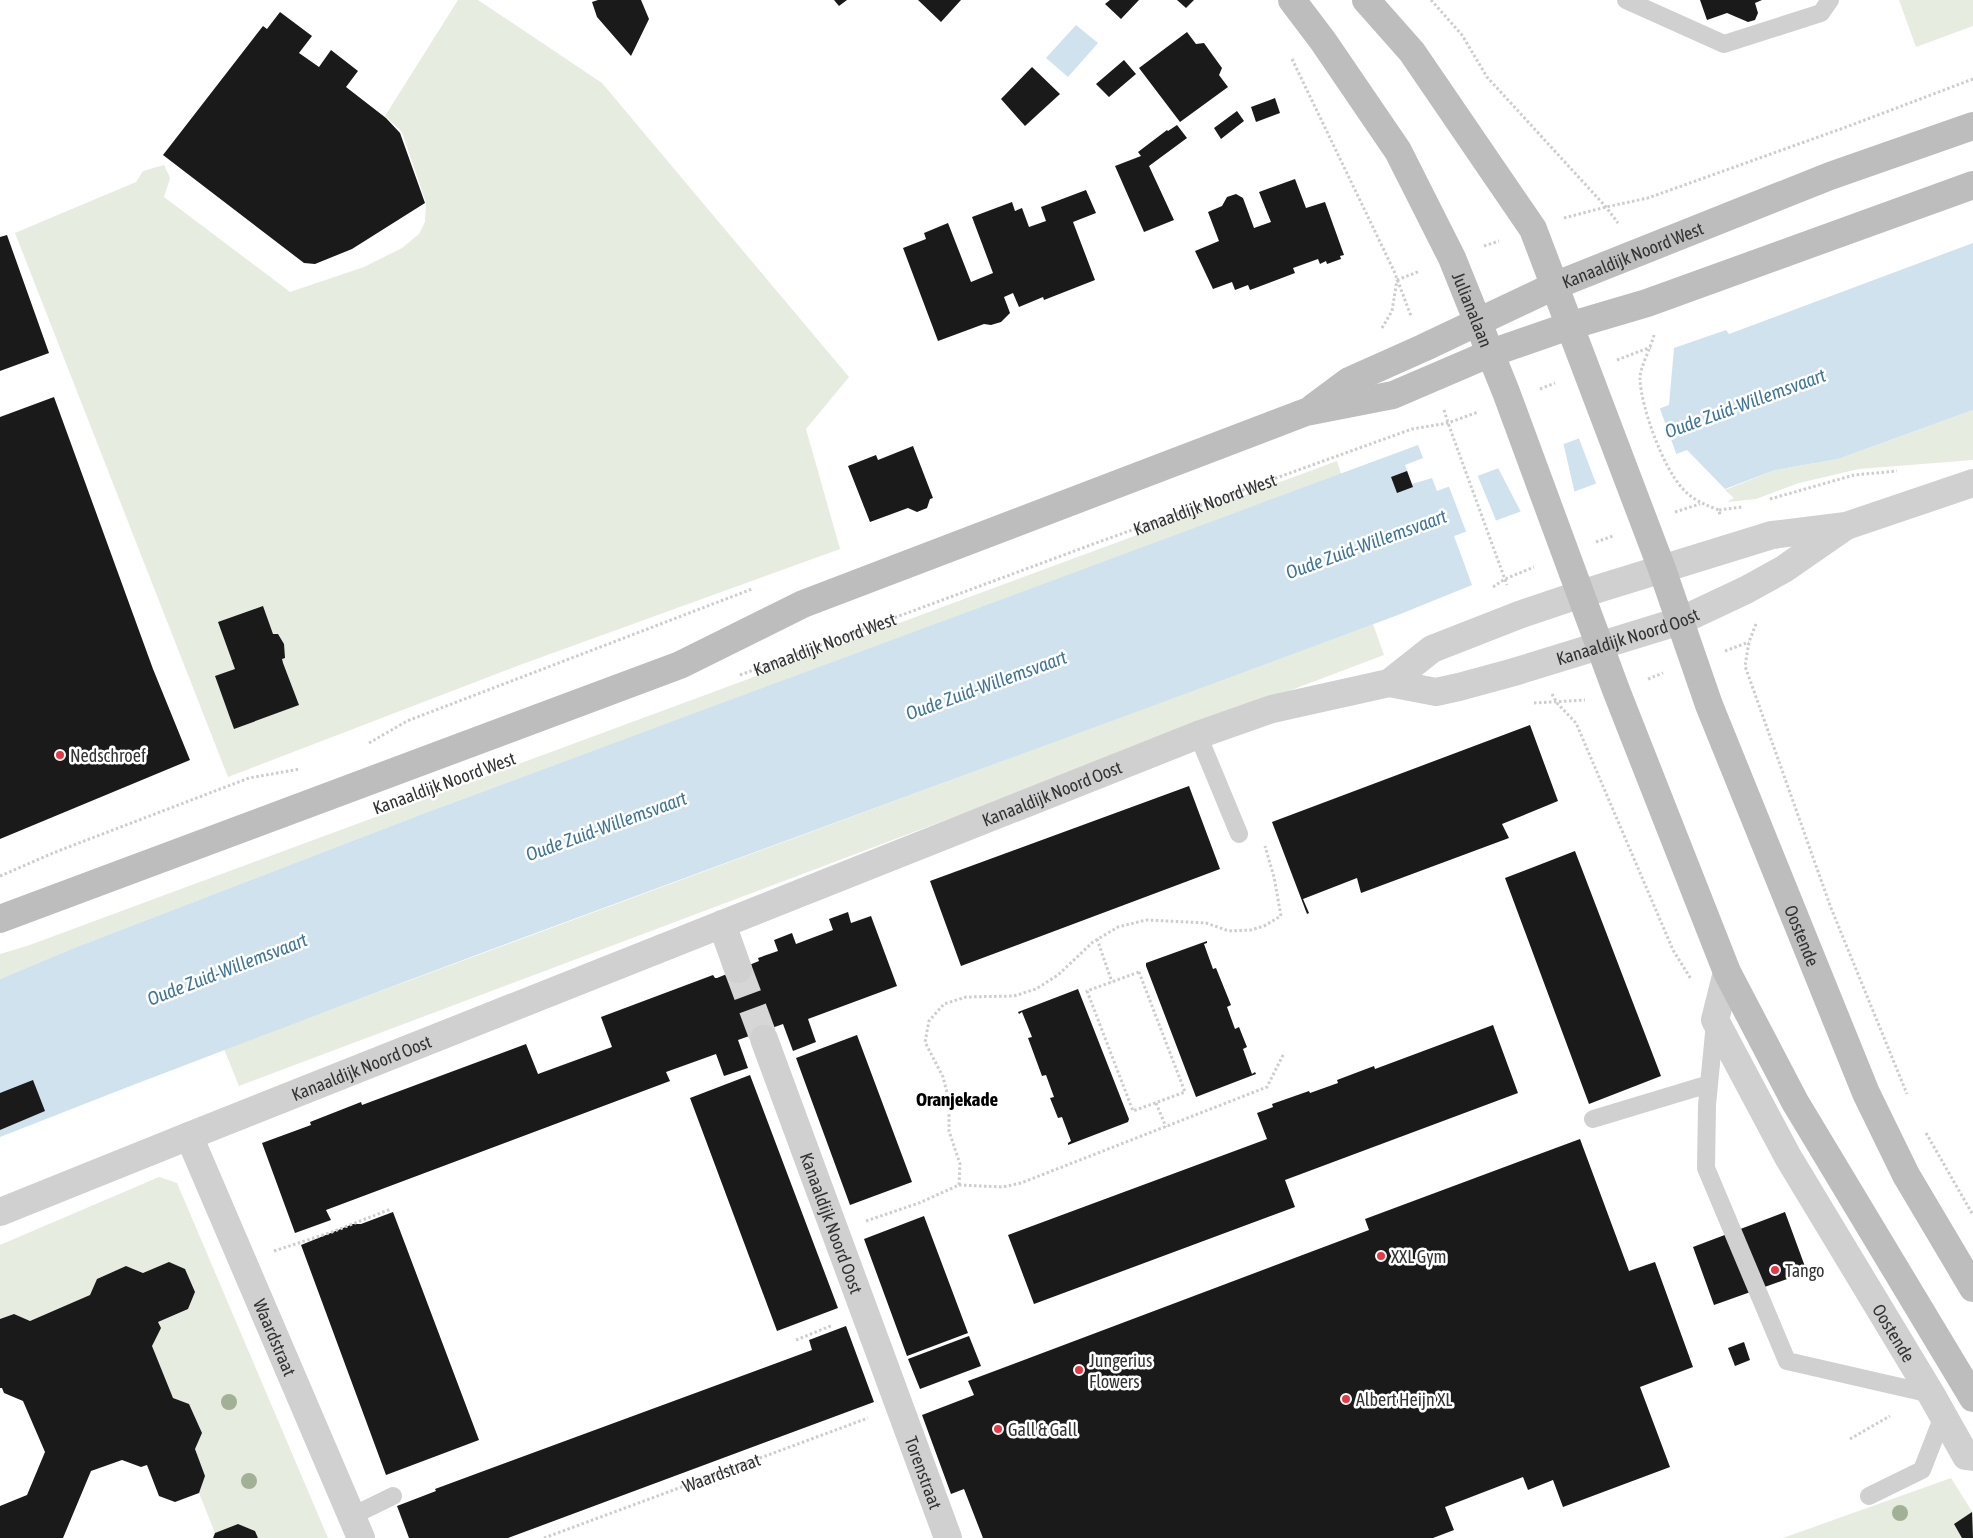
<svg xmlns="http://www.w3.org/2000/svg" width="1973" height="1538" viewBox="0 0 1973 1538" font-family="'Asap Condensed',sans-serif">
  <rect width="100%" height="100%" fill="#fff"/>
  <path fill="#e6ecdf" d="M458 0H478L602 83 849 377 806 429 840 549 517 666 228 777 15 233 136 182 143 171 164 165 170 178 164 197 290 292 364 267 402 248 419 234 425 222 426 203 402 132 385 116Z
    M1899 0H1973V26L1916 47Z
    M1973 410V460L1859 469 1799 483 1756 499 1727 502 1734 498 1725 490 1775 470 1838 459Z
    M1337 461 1341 474 425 813 74 948 0 979V954L27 946Z
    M1373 624 1384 655 239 1086 224 1049Z
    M159 1177 177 1183 328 1538H258L255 1531 238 1524 215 1533 199 1493 205 1476 195 1449 202 1433 189 1404 173 1398 152 1346 158 1322 188 1309 195 1292 126 1266 97 1279 90 1295 30 1321 14 1314 0 1319V1245Z
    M1951 1478 1973 1513V1538H1783Z"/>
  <path fill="#cfe2ee" d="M1076 25 1098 43 1068 77 1046 58Z
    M1973 243V410L1838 459 1775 470 1725 489 1687 450 1454 536 1472 585 1398 615C932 789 463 955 0 1137V979L74 948 425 813 1418 445 1423 458 1405 465 1412 484 1432 478 1437 491 1669 405 1674 348 1726 330 1729 334Z"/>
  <path fill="#fff" d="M1659 406 1677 456 1597 486 1578 436Z
    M1563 442 1575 494 1522 514 1497 466Z
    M1477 474 1497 523 1467 534 1448 484Z"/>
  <path fill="#1a1a1a" d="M598 0H641L649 19 631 56 597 17 592 2Z
    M834 0H847L839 6Z
    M918 0H961L941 22Z
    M1110 0H1139L1121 19 1105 4Z
    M1177 0H1194L1186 8Z
    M1700 0H1762L1755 3 1758 13 1755 20 1748 22 1727 13 1707 20Z
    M280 12 312 36 299 53 319 67 331 50 358 71 346 87 386 118 400 133 425 203 352 249 315 264 304 263 163 155 263 26 267 29Z
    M1187 32 1196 44 1204 43 1214 57 1222 68 1219 75 1228 87 1180 122 1139 68Z
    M1124 60 1136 74 1109 97 1096 84Z
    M1032 67 1060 94 1025 126 1001 99Z
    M1275 98 1280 113 1256 122 1251 107Z
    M1237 111 1244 121 1221 139 1214 128Z
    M1177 125 1187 138 1149 166 1174 220 1144 232 1115 166 1141 156 1138 152 1167 130 1168 131Z
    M1295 179 1306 208 1325 202 1344 255 1340 256 1341 259 1327 264 1326 261 1320 264 1318 259 1293 268 1295 273 1250 290 1248 285 1235 290 1232 282 1213 289 1195 251 1219 241 1208 212 1222 206 1227 197 1236 194 1243 198 1254 228 1271 222 1259 192Z
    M1086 190 1096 213 1073 222 1095 280 1044 300 1043 297 1019 307 1013 293 1004 297 1010 313 1001 322 991 325 984 324 938 341 903 248 926 239 924 233 948 223 971 282 993 273 972 217 1012 202 1015 211 1022 208 1029 227 1046 221 1041 207Z
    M7 235 49 353 0 371V237Z
    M54 397 153 669 190 760 0 839V417Z
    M913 446 933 498 930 499 927 508 917 512 908 508 870 522 848 466 876 455 878 460Z
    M1407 471 1413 487 1397 493 1391 477Z
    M263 606 273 634H278L284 644 285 658 282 659 283 663 299 705 234 729 215 676 235 669 218 622Z
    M1530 725 1558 801 1502 824 1509 838 1361 893 1357 878 1303 899 1309 913 1307 914 1272 822Z
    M1189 786 1220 869 961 966 930 881Z
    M1575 851 1661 1076 1589 1104 1505 878Z
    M848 912 851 923 871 916 897 986 808 1019 816 1042 793 1051 783 1024 738 1040 748 1068 724 1076 716 1054 666 1072 670 1081 326 1210 331 1220 295 1233 262 1143 311 1125 310 1122 361 1102 362 1105 526 1044 538 1074 612 1047 601 1017 713 975 715 978H717L759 961 758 958 778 951 774 940 792 933 796 944 833 930 829 919Z
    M1207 941V943L1204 944 1213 969 1216 968 1231 1005 1227 1007 1235 1029 1239 1027 1247 1047 1243 1049 1252 1074 1255 1072 1256 1074 1196 1097 1146 966V963Z
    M1078 989 1129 1119 1128 1122 1068 1145V1143L1071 1141 1062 1117 1058 1118 1050 1098 1054 1097 1046 1075 1042 1076 1028 1038 1032 1037 1022 1012 1019 1014 1018 1012Z
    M1493 1025 1518 1093 1285 1180 1295 1207 1034 1304 1008 1235 1267 1139 1257 1113 1273 1107 1272 1104 1309 1091 1310 1093 1338 1083 1337 1080 1374 1066 1375 1069Z
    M857 1035 912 1182 850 1205 796 1058Z
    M750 1075 838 1308 777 1331 690 1098Z
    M33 1080 45 1111 0 1130V1093Z
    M1580 1139 1629 1271 1655 1262 1693 1367 1640 1387 1670 1467 1563 1507 1553 1480 1528 1490 1523 1477 1445 1507 1454 1530 1433 1538H983L964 1489 951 1494 922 1415 974 1395 968 1381 1369 1230 1365 1219Z
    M393 1212 479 1440 386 1475 301 1245 353 1224H361Z
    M1785 1212 1807 1272 1714 1305 1693 1247Z
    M924 1216 968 1333 907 1356 864 1239Z
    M169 1262 185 1269 195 1292 188 1309 158 1322 161 1328 152 1346 173 1398 189 1404 202 1433 195 1449 205 1476 199 1493 175 1502 159 1496 147 1465 141 1467 122 1460 91 1471 63 1538H0V1506L27 1495 45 1452 23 1401 4 1393 2 1388H0V1319L14 1314 30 1321 90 1295 97 1279 126 1266 143 1273Z
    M846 1326 874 1402 508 1538H409L397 1506 436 1491 435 1489 812 1350 809 1340Z
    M969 1336 981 1366 920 1389 908 1359Z
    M1744 1342 1750 1360 1735 1366 1728 1348Z
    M1972 1512 1973 1538H1962L1954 1524Z
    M238 1524 255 1531 258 1538H213L215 1533Z"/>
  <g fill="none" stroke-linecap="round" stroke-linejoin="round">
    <path stroke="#d6d6d6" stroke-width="28" stroke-dasharray="28 14" stroke-linecap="butt" d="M738 969 764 1039"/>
    <g stroke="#cdcdcd" stroke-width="3" stroke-dasharray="2.5 2.5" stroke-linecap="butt">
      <path d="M1431 0 1462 35 1487 77 1606 207 1618 223"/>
      <path d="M1292 59 1394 271 1411 316"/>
      <path d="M1564 218 1606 207 1648 198 1849 126 1973 79"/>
      <path d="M1484 246 1499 241"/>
      <path d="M1397 280 1420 271"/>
      <path d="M1382 328 1392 311 1397 280"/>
      <path d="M1654 335C1651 347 1639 370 1640 379 1641 407 1663 468 1683 489 1693 500 1705 505 1719 510L1720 515"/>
      <path d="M1617 360 1651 347"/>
      <path d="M1540 389 1555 383"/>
      <path d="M1444 410 1448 423 1507 585"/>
      <path d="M1770 499 1854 475 1897 471"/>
      <path d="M1719 510 1742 507"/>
      <path d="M1675 512 1700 504"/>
      <path d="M1596 542 1613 536"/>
      <path d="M1493 587 1505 579 1534 567"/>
      <path d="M1756 624 1749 642 1745 666 1831 908 1907 1094"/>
      <path d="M1725 651 1749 642"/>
      <path id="s1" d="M740 675 1096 543 1412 429 1448 423 1478 412"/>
      <path d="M1648 679 1663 673"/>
      <path d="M1552 694 1557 703 1576 723 1673 950 1691 979"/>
      <path d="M1534 703 1585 700"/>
      <path d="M369 743 407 721 752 589"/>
      <path d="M0 876 58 851 249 778 300 769"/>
      <path d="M1097 939 1112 982"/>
      <path d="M1139 972 1185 1092 1133 1111 1087 991Z"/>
      <path d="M1156 1103 1166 1127"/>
      <path d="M1926 1133 1973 1215"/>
      <path d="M959 1185 1003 1187 1021 1183 1267 1087 1284 1053"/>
      <path d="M866 1221 919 1203 959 1185 960 1164 949 1131V1100L943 1077 925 1042 929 1021 944 1004 966 997 1014 996 1036 989 1058 975 1093 942 1118 927 1146 920 1206 923 1229 931 1251 930 1264 926 1281 916 1274 877 1265 846"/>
      <path d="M274 1251 332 1232 391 1209"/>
      <path d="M796 1340 833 1325"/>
      <path d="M1850 1439 1890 1416"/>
      <path id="s2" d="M544 1538 868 1418"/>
    </g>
    <path stroke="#d0d0d0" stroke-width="18" d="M1626 0 1724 44 1821 13 1830 0
      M1198 735 1239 834
      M1715 1023 1707 1105 1706 1168 1787 1361 1931 1394
      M1593 1119 1709 1084
      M1869 1496 1922 1470 1943 1416
      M352 1516 393 1496"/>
    <g stroke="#d0d0d0" stroke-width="28">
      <path d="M1389 683 1432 649 1519 615 1581 594 1772 535 1846 526 1973 483"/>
      <path d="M722 924 738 969"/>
      <path id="s3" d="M1727 972 1715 1020 1788 1157 1931 1394 1966 1456 1973 1457"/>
      <path id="s4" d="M764 1039 948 1538"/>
      <path id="s5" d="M189 1136 361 1538"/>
      <path id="s6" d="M0 1212 189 1136 1198 735 1272 709 1389 683 1436 692 1459 687 1514 672 1680 621 1746 590 1784 569 1846 526"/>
    </g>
    <g stroke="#bdbdbd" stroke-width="28">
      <path id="s7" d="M1292 0 1323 41 1398 151 1452 258 1506 392 1616 690 1727 972 1795 1102 1973 1398"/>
      <path id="s8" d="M1366 0 1412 52 1533 229 1662 569 1709 705 1866 1093 1906 1175 1973 1288"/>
      <path id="s9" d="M1314 407 1349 381 1423 348 1554 286 1830 176 1973 126"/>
      <path d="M0 919 680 665 803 604 1306 412 1393 395 1491 353 1569 326 1647 303 1973 185"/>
    </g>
  </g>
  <g fill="#a2b095">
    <circle cx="229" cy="1402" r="8"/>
    <circle cx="249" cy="1481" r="8"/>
    <circle cx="1900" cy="1513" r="8"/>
  </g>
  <g fill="#e63946" stroke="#fff" stroke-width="2">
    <circle cx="60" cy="755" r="5"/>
    <circle cx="1381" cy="1256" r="5"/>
    <circle cx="1775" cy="1270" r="5"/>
    <circle cx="1079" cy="1370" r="5"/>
    <circle cx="1346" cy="1399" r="5"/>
    <circle cx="998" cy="1429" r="5"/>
  </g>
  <g text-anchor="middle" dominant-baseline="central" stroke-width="5" stroke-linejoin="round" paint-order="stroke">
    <g font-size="18" fill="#333" stroke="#fff">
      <text stroke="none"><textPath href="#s9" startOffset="354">Kanaaldijk Noord West</textPath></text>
      <text stroke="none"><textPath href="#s7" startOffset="360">Julianalaan</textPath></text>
      <text stroke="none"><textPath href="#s1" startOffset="495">Kanaaldijk Noord West</textPath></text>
      <text stroke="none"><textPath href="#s6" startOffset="1735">Kanaaldijk Noord Oost</textPath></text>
      <text stroke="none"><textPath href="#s1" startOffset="90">Kanaaldijk Noord West</textPath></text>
      <text transform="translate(444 783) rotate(-20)">Kanaaldijk Noord West</text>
      <text stroke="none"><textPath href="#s6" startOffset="1132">Kanaaldijk Noord Oost</textPath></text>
      <text stroke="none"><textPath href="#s8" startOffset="1040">Oostende</textPath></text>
      <text stroke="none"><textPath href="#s6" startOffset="389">Kanaaldijk Noord Oost</textPath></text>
      <text stroke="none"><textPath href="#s4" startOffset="196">Kanaaldijk Noord Oost</textPath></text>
      <text stroke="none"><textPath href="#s3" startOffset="410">Oostende</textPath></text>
      <text stroke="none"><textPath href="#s5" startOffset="219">Waardstraat</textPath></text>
      <text stroke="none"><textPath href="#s2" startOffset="189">Waardstraat</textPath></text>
      <text stroke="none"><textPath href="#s4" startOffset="462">Torenstraat</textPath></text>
    </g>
    <g font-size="18" fill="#333" stroke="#fff" text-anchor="start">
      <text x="70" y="755">Nedschroef</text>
      <text x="1391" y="1256">XXL Gym</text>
      <text x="1785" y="1270">Tango</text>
      <text x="1089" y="1360">Jungerius<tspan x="1089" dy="21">Flowers</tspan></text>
      <text x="1356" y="1399">Albert Heijn XL</text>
      <text x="1008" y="1429">Gall &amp; Gall</text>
    </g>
    <g font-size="19" font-style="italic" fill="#3f7597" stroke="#fff">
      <text transform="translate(1745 403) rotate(-20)">Oude Zuid-Willemsvaart</text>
      <text transform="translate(1366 544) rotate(-20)">Oude Zuid-Willemsvaart</text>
      <text transform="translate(986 685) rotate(-20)">Oude Zuid-Willemsvaart</text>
      <text transform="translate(606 826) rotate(-20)">Oude Zuid-Willemsvaart</text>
      <text transform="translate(227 969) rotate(-21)">Oude Zuid-Willemsvaart</text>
    </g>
    <g font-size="19" font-weight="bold" fill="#000" stroke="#fff">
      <text x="957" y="1099">Oranjekade</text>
    </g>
  </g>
</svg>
